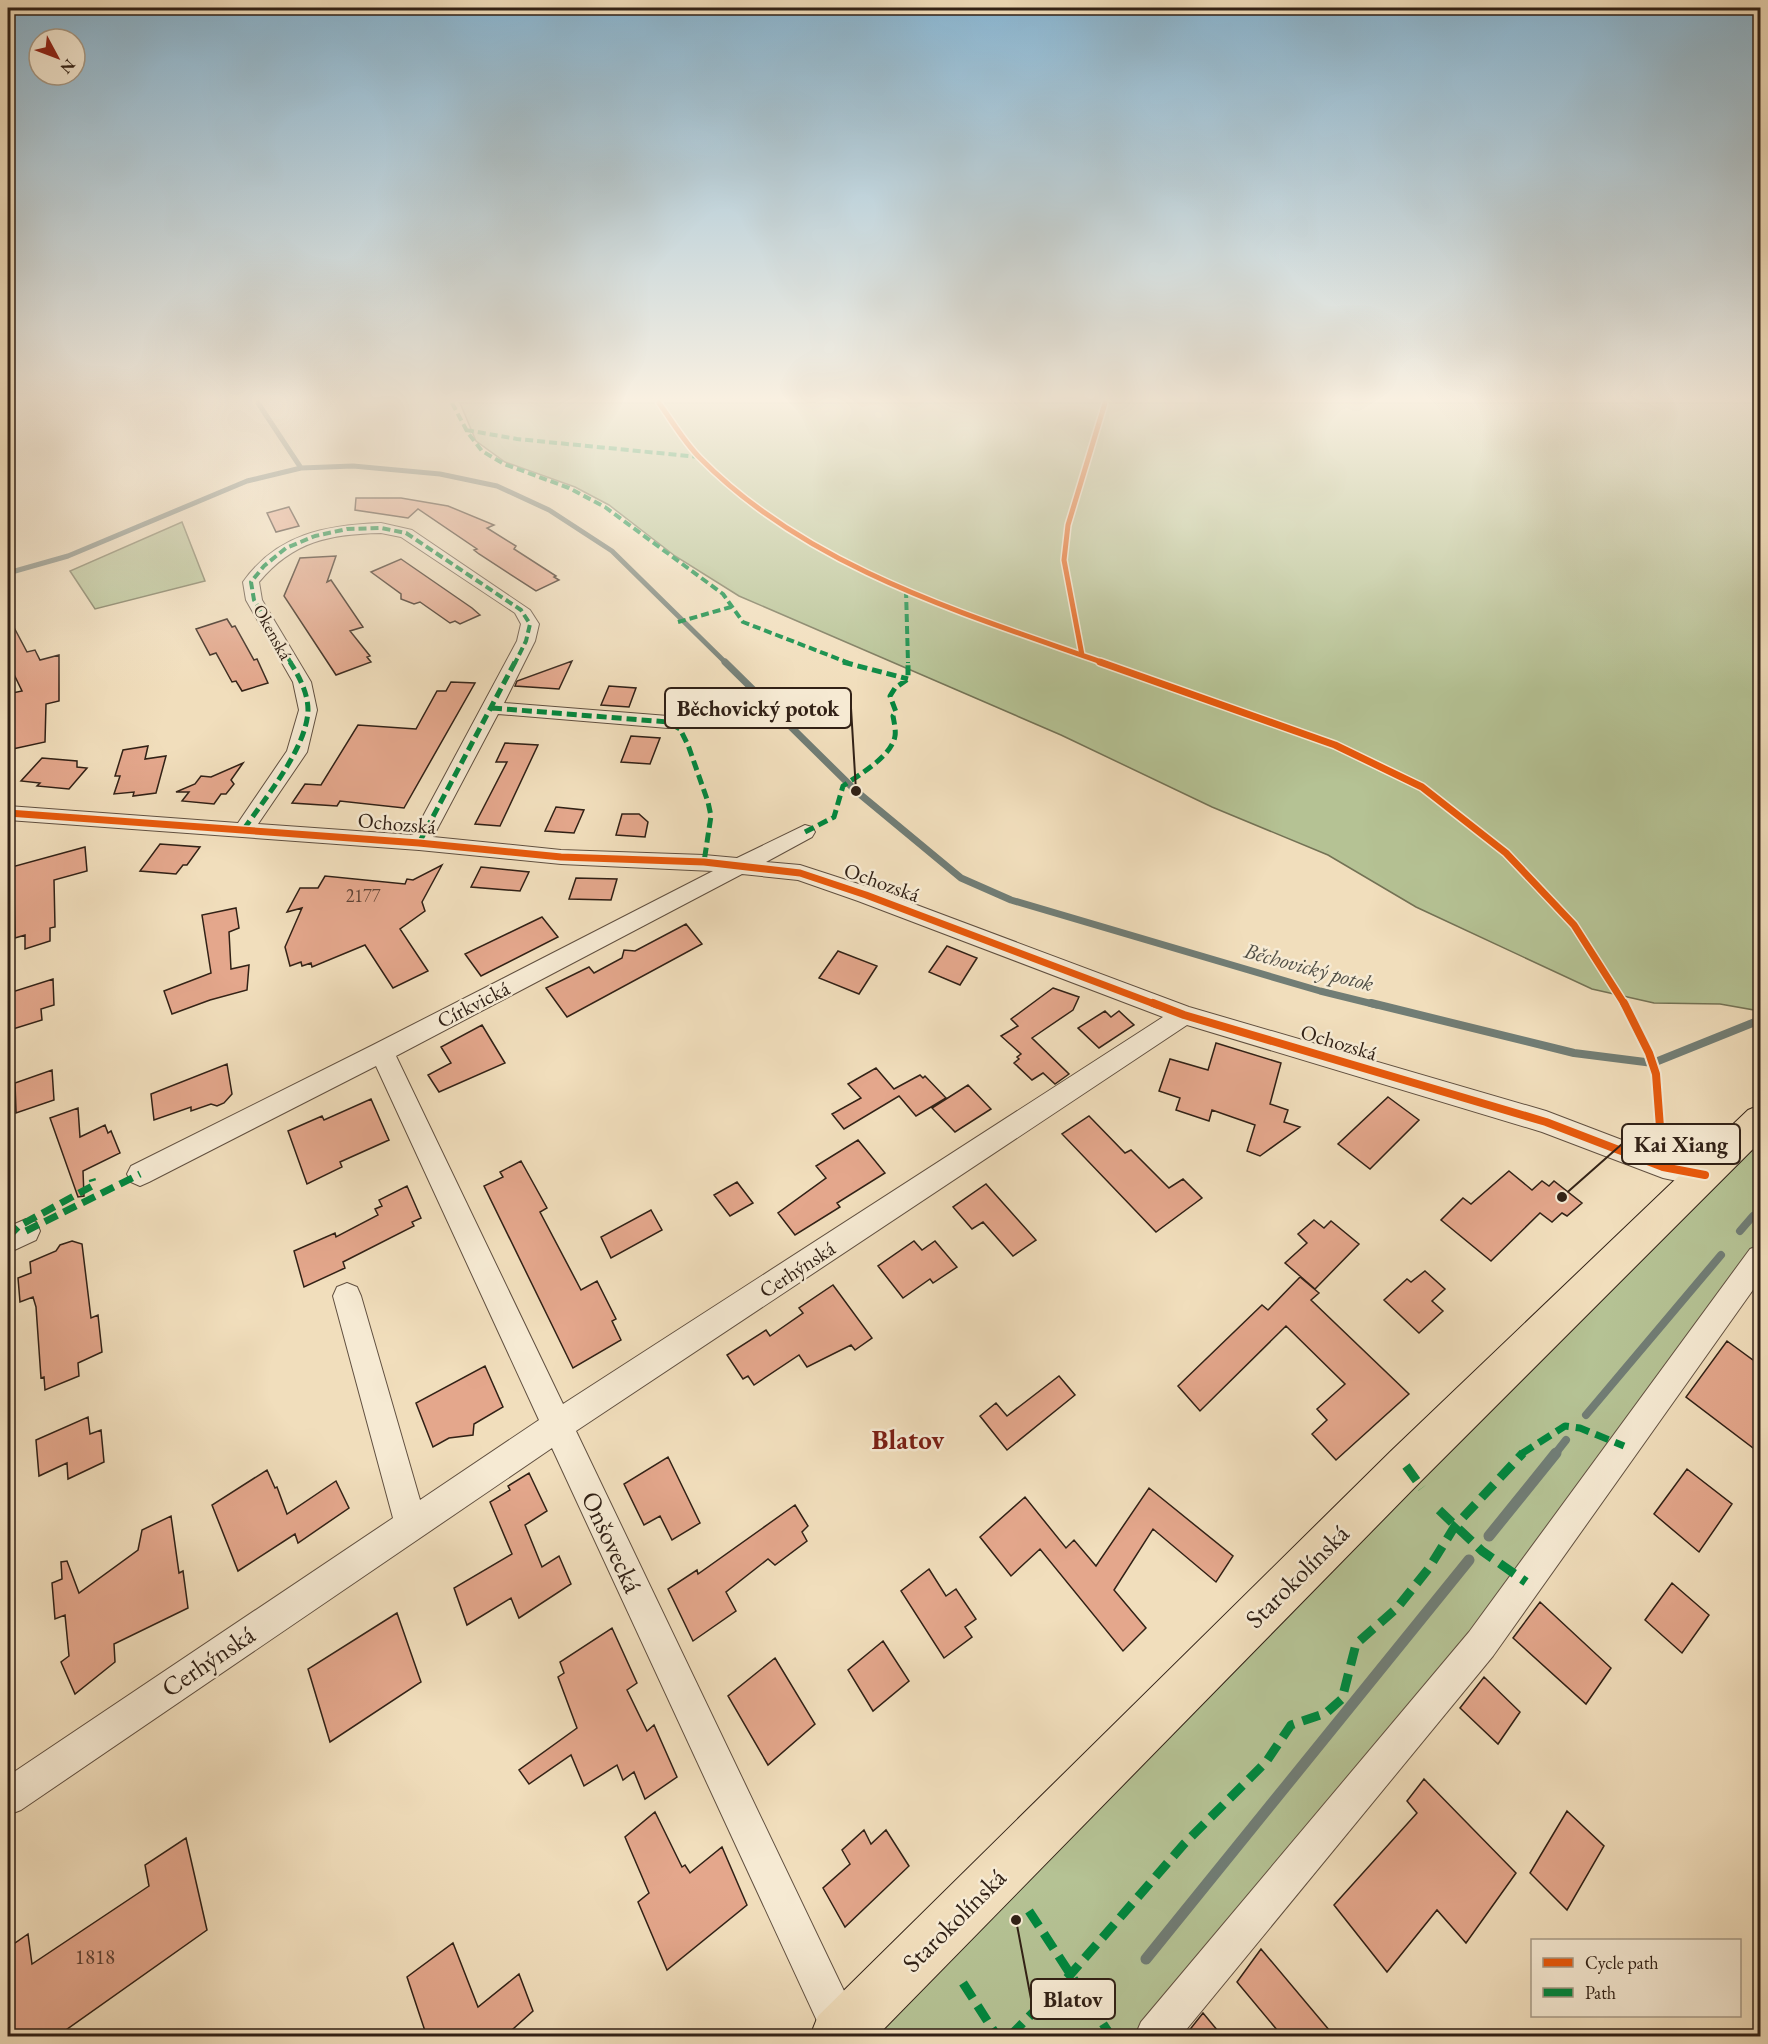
<svg xmlns="http://www.w3.org/2000/svg" width="1768" height="2044" viewBox="0 0 1768 2044" font-family="'EB Garamond',serif">
  <rect width="100%" height="100%" fill="#f1debc"/>
  <filter id="stains"><feTurbulence type="fractalNoise" baseFrequency=".00333" numOctaves="4"/><feColorMatrix values="0 0 0 0 .2 0 0 0 0 .09 0 0 0 0 .02 0 0 0 .5 -.17"/></filter>
  <radialGradient id="worn" r=".72"><stop offset=".6" stop-color="#630" stop-opacity="0"/><stop offset="1" stop-color="#630" stop-opacity=".3"/></radialGradient>
  <path fill="#b5c294" stroke="#737255" stroke-width="1.5" d="M460 403H1760V1011L1720 1004 1654 1003 1592 989 1416 907 1328 855 1212 807 1061 735 739 596 675 556 609 505 575 487 505 462 476 441Z
    M182 522 205 581 95 609 70 571Z
    M1760 1120V1259L1419 1719 1143 2036H838Z"/>
  <g fill="none" stroke-linecap="round" stroke-linejoin="round">
    <path stroke="#717d75" stroke-width="5" d="M258 403 301 468
      M8 573 68 556 247 481 301 468 353 466 440 474 497 486 549 510 612 551 726 663"/>
    <path stroke="#717d75" stroke-width="7" d="M725 662 856 791 961 878 1011 900 1320 991 1377 1005"/>
    <path stroke="#717d75" stroke-width="8" d="M1371 1003 1574 1053 1653 1063 1760 1020
      M1740 1231 1753 1216
      M1586 1415 1721 1255
      M1555 1454 1566 1440"/>
    <path stroke="#717d75" stroke-width="11" d="M1489 1536 1556 1453
      M1146 1959 1469 1560"/>
  </g>
  <path fill="#e4a78c" stroke="#312116" stroke-width="1.5" d="M356 498H401L448 506 494 525 487 528 516 546 514 549 556 576 554 577 559 580 536 591 479 554 474 550 477 549 418 509 408 518 355 510Z
    M289 507 299 526 276 532 267 513Z
    M336 556 327 582 331 580 363 627 350 631 370 656 367 657 371 662 336 675 284 596 300 558Z
    M401 559 472 608 480 615 460 624 455 621 450 623 420 602 414 604 401 599V594L371 572Z
    M8 616 27 652 35 650 40 660 59 655V701L46 704 45 742 8 750 12 693 22 691 8 662Z
    M227 619 232 627 235 626 254 660 257 659 268 683 242 691 236 681 232 682 216 653 210 655 196 629Z
    M572 661 559 689 515 686 517 681Z
    M451 682 475 683 404 808 340 801 337 806 292 803 305 784 321 785 358 725 416 729 437 691H446Z
    M609 686 636 688 629 707 601 705Z
    M631 736 660 738 650 764 621 762Z
    M505 743 538 745 500 826 475 824 507 762H496Z
    M148 746 145 759 166 756 156 793 133 796 134 792 114 794 120 776H115L123 750Z
    M42 758 77 761V767L87 768 69 789 37 786 40 783 21 781Z
    M243 763 231 780 234 784 226 794H221L214 804 182 801 189 792H176L195 784 201 776 211 777Z
    M556 807 584 810 574 833 545 831Z
    M622 814H639L648 822 645 837 616 835Z
    M160 844 200 847 187 865H183L176 874 140 871Z
    M85 847 87 871 54 880 55 927 50 928V941L25 949V935L15 938 14 891 8 893V868Z
    M442 865 422 902 425 911 400 929 428 971 393 988 365 945 312 967 311 963 302 966 301 962 290 966 285 947 302 908 287 912 300 888H318L325 876 405 884 407 879 413 880Z
    M481 867 529 872 520 891 471 887Z
    M576 878 617 879 611 900 569 899Z
    M236 908 239 928 229 932 231 969 249 965 247 990 210 1000 172 1014 164 991 211 973 202 915Z
    M542 917 558 937 481 976 465 954Z
    M686 924 702 944 567 1017 546 988 589 967 594 973 622 958 624 950 635 951Z
    M947 946 977 958 960 985 929 972Z
    M838 951 877 966 859 994 819 978Z
    M53 979 54 1005 41 1009 42 1020 13 1029 12 992Z
    M1053 988 1079 997 1073 1010 1032 1038 1069 1074 1055 1084 1043 1073 1032 1080 1014 1063 1019 1059 1017 1057 1021 1054 1001 1036 1018 1026 1011 1019Z
    M1105 1011 1111 1017 1119 1011 1134 1025 1099 1048 1078 1028Z
    M482 1025 505 1063 439 1092 428 1075 451 1063 441 1047Z
    M1216 1043 1281 1063 1270 1104 1288 1110 1284 1122 1300 1127 1260 1156 1247 1151 1255 1125 1212 1110 1209 1121 1176 1110 1180 1098 1159 1091 1170 1059 1208 1070Z
    M227 1064 232 1094 224 1103 217 1106 211 1104 191 1111V1107L154 1120 151 1094Z
    M876 1068 894 1089 920 1075 923 1078 925 1076 946 1098 916 1116 899 1096 844 1129 832 1114 861 1098 848 1084Z
    M52 1070 54 1100 16 1113 15 1083Z
    M968 1085 991 1109 955 1132 932 1108Z
    M1388 1097 1419 1120 1370 1169 1338 1144Z
    M371 1099 389 1140 340 1162 342 1167 307 1184 288 1131 322 1116 324 1120Z
    M78 1108 80 1137 105 1125 108 1133 111 1131 120 1153 83 1171 84 1196 78 1197 50 1118Z
    M1089 1116 1125 1153 1131 1150 1169 1188 1183 1179 1202 1198 1156 1232 1062 1134Z
    M858 1140 885 1173 837 1203 840 1207 795 1235 778 1213 826 1178 816 1166Z
    M521 1161 547 1208 540 1212 581 1290 597 1281 616 1319 612 1321 621 1340 573 1368 484 1186 503 1177 500 1172Z
    M1509 1171 1532 1190 1542 1181 1549 1186 1554 1181 1582 1203 1567 1216 1562 1213 1552 1222 1540 1213 1491 1261 1441 1220 1463 1198 1471 1204Z
    M737 1182 753 1203 730 1216 714 1195Z
    M986 1184 1036 1240 1013 1256 983 1222 972 1229 953 1207Z
    M407 1186 421 1218 412 1222 414 1226 343 1262 345 1268 304 1287 294 1251 335 1233 336 1237 378 1215 375 1209 382 1206 379 1200Z
    M651 1210 662 1230 611 1258 601 1237Z
    M1314 1220 1324 1228 1331 1221 1359 1244 1315 1289 1285 1263 1307 1243 1298 1234Z
    M72 1241 82 1244 91 1318 98 1315 102 1352 78 1363 79 1376 45 1390 44 1377 41 1378 36 1307 33 1297 20 1302 18 1278 31 1273 30 1262 56 1251 60 1245Z
    M914 1241 922 1250 935 1241 957 1267 933 1283 930 1279 903 1298 878 1266Z
    M1425 1271 1445 1289 1432 1301 1443 1311 1419 1333 1384 1300 1407 1279 1411 1282Z
    M1300 1277 1319 1293 1311 1300 1409 1394 1336 1460 1312 1434 1327 1420 1317 1409 1345 1384 1286 1326 1200 1411 1178 1386 1262 1305 1268 1310Z
    M833 1285 872 1338 855 1350 851 1345 807 1367 799 1355 754 1385 748 1376 743 1379 727 1355 766 1330 770 1336 803 1313 799 1308Z
    M1727 1341 1761 1366V1454L1686 1397Z
    M485 1366 503 1407 474 1424 473 1435 449 1438 433 1447 416 1403Z
    M1059 1376 1075 1395 1007 1450 980 1416 996 1403 1007 1416Z
    M88 1417 90 1434 101 1430 104 1462 68 1479 67 1463 39 1476 36 1440Z
    M668 1457 700 1523 672 1540 660 1516 644 1525 624 1484Z
    M1687 1469 1732 1504 1699 1552 1654 1514Z
    M267 1470 275 1488 277 1487 287 1514 336 1481 349 1508 298 1543 295 1534 238 1571 212 1505Z
    M529 1473 547 1511 525 1525 542 1567 559 1556 571 1584 519 1618 511 1598 467 1625 454 1588 512 1554 490 1502 510 1490 508 1486Z
    M1149 1488 1233 1556 1216 1582 1153 1529 1114 1590 1146 1628 1123 1651 1040 1549 1011 1576 980 1537 1025 1497 1066 1548 1074 1540 1096 1566Z
    M795 1505 808 1526 802 1532 807 1541 775 1565 768 1559 726 1592 736 1611 693 1641 668 1589 697 1570 698 1574Z
    M171 1516 179 1573 183 1571 188 1608 114 1644 115 1662 75 1694 61 1662 69 1656 65 1615 55 1619 52 1583 62 1579 61 1562 67 1561 79 1593 138 1550 142 1530Z
    M929 1569 946 1596 956 1589 976 1619 965 1627 972 1637 944 1658 901 1591Z
    M1672 1583 1709 1615 1682 1653 1645 1620Z
    M1540 1602 1611 1668 1586 1704 1513 1638Z
    M397 1613 421 1682 330 1742 308 1669Z
    M612 1628 637 1683 627 1690 647 1731 654 1725 677 1777 645 1799 634 1772 623 1780 617 1765 584 1786 571 1755 529 1784 519 1770 577 1728 558 1677 564 1673 560 1662Z
    M883 1641 909 1681 873 1711 848 1670Z
    M775 1658 815 1724 768 1765 728 1696Z
    M1484 1677 1520 1712 1498 1744 1460 1708Z
    M1424 1779 1516 1873 1466 1943 1437 1910 1387 1972 1334 1905 1417 1813 1407 1801Z
    M1567 1811 1604 1846 1567 1910 1530 1873Z
    M655 1812 682 1867 685 1865 690 1873 722 1847 747 1905 667 1970 638 1902 649 1893 625 1837Z
    M864 1830 871 1844 886 1830 909 1866 845 1927 823 1888 850 1864 842 1850Z
    M186 1838 207 1930 56 2037H8V1948L28 1934 32 1964 149 1886 145 1865Z
    M453 1943 478 2007 519 1974 533 2011 504 2037H427L407 1977Z
    M1261 1949 1335 2037H1283L1237 1982Z
    M1203 2013 1223 2037H1184Z"/>
  <g fill="none" stroke-linecap="round" stroke-linejoin="round">
    <defs>
      <path id="street" d="M381 523 412 530 530 610 539 624 535 641 504 703 668 716 675 718 678 722 675 726 668 728 498 714 433 837 561 850 704 855 737 858 805 825 812 827 815 832 812 837 766 862 800 865 874 889 1189 1007 1546 1111 1664 1156 1714 1167 1718 1175 1714 1183 1705 1187 1663 1178 1542 1132 1187 1025 576 1431 857 2018 863 2032 862 2036H824L552 1448 21 1810 8 1815V1776L393 1518 333 1296 337 1287 347 1283 357 1287 361 1296 420 1500 539 1420 376 1066 149 1182 140 1186 131 1182 127 1174 131 1166 373 1045 713 871 561 864 419 850 8 820V806L238 823 287 751 299 710 293 682 246 600 243 582C277 534 326 525 381 523ZM381 533 401 537 515 613 521 624 517 641 413 835 258 824 307 752 317 710 311 682 262 600 259 582C293 541 330 534 381 533ZM742 874 798 880 858 901 1163 1017 563 1404 396 1056Z
        M26 1219 36 1222 40 1231 36 1240 8 1253V1227Z
        M1760 1245V1280L1493 1656 1181 2036H1135L1141 2022 1469 1632 1750 1249Z"/>
      <path id="primary" d="M1760 1105V1142L1421 1481 877 2036H810L818 2016 1391 1451 1748 1110Z"/>
    </defs>
    <use href="#street" stroke="#615040" stroke-width="2"/>
    <use href="#primary" stroke="#312116" stroke-width="2"/>
    <use href="#street" fill="#f6ead3" fill-rule="evenodd"/>
    <use href="#primary" fill="#f1debc" fill-rule="evenodd"/>
    <path stroke="#00873e" stroke-width="4" stroke-dasharray="8 4" stroke-linecap="butt" d="M452 403 468 433 482 451 504 464 569 488 605 507 723 594 743 622 849 663
      M466 430 517 439 699 457
      M906 590 908 663
      M678 622 731 607
      M291 663 254 600 251 582 264 566 286 548 315 536 347 529 381 528 406 533 521 610 530 624 526 641 515 663"/>
    <path stroke="#00873e" stroke-width="5" stroke-dasharray="10 5" stroke-linecap="butt" d="M843 662 908 679
      M492 708 668 722 680 729 688 745 708 802 711 816 704 862
      M244 829C265 798 307 748 308 710 308 693 299 676 290 662
      M805 832 834 817 843 786C859 775 892 756 895 736 896 730 894 722 893 716L896 712 890 696 895 688 908 679V662
      M419 843 515 662"/>
    <path stroke="#00873e" stroke-width="7" stroke-dasharray="14 7" stroke-linecap="butt" d="M26 1231 140 1174
      M8 1237 19 1226 94 1185 92 1179
      M1521 1454 1565 1426 1580 1428 1624 1446"/>
    <path stroke="#00873e" stroke-width="9" stroke-dasharray="18 9" stroke-linecap="butt" d="M1406 1466 1422 1488
      M1439 1510 1482 1551 1526 1582
      M1029 1911 1111 2036
      M963 1983 997 2036
      M1010 2036 1070 1975 1184 1844 1266 1762 1291 1725 1326 1713 1342 1699 1356 1644 1397 1608 1429 1568 1455 1526 1523 1453"/>
    <defs>
      <path id="cycleway-far2" d="M659 403C672 421 684 442 700 458 808 568 963 613 1104 663
        M1082 655 1064 560 1068 525 1105 403"/>
      <path id="cycleway-far1" d="M1100 662 1335 745 1422 787 1506 853 1574 925 1625 1005
        M8 813 419 843 561 857 704 862 800 873 866 895 1157 1005"/>
      <path id="cycleway" d="M1153 1003 1184 1015 1546 1122 1663 1167 1705 1175
        M1624 1003 1649 1053 1656 1074 1663 1167"/>
    </defs>
    <use href="#cycleway-far2" stroke="#f6ead3" stroke-width="8"/>
    <use href="#cycleway-far1" stroke="#f6ead3" stroke-width="10"/>
    <use href="#cycleway" stroke="#f6ead3" stroke-width="12"/>
    <use href="#cycleway-far2" stroke="#e8590c" stroke-width="5"/>
    <use href="#cycleway-far1" stroke="#e8590c" stroke-width="7"/>
    <use href="#cycleway" stroke="#e8590c" stroke-width="8"/>
  </g>
  <linearGradient id="sky" x2="0" y2="1"><stop stop-color="#89b7d4"/><stop offset="0.58" stop-color="#f9f0e1"/><stop offset="1" stop-color="#f9f0e1" stop-opacity="0"/></linearGradient>
  <rect width="1768" height="689" fill="url(#sky)"/>
  <g text-anchor="middle" dominant-baseline="central" stroke-width="5" stroke-linejoin="round" paint-order="stroke">
    <g font-size="18" fill="#312116" stroke="#f6ead3">
      <text transform="translate(273 632) rotate(61)">Okenská</text>
    </g>
    <g font-size="18" fill="#5e4234">
      <text x="363" y="895">2177</text>
    </g>
    <g font-size="21" fill="#312116" stroke="#f6ead3">
      <text transform="translate(397 823) rotate(5)">Ochozská</text>
      <text transform="translate(882 882) rotate(20)">Ochozská</text>
      <text transform="translate(473 1004) rotate(-27)">Církvická</text>
      <text transform="translate(1339 1042) rotate(17)">Ochozská</text>
      <text transform="translate(797 1269) rotate(-33)">Cerhýnská</text>
    </g>
    <g font-size="21" fill="#5e4234">
      <text x="95" y="1956">1818</text>
    </g>
    <g font-size="22" font-style="italic" fill="#514f46" stroke="#f6ead3">
      <text transform="translate(1309 967) rotate(15)">Běchovický potok</text>
    </g>
    <g font-size="26" fill="#312116" stroke="#f6ead3">
      <text transform="translate(612 1542) rotate(65)">Onšovecká</text>
      <text transform="translate(1297 1576) rotate(-45)">Starokolínská</text>
      <text transform="translate(208 1661) rotate(-34)">Cerhýnská</text>
      <text transform="translate(954 1920) rotate(-45)">Starokolínská</text>
    </g>
    <g font-size="27" font-weight="bold" fill="#7a1f14" stroke="#f6ead3">
      <text x="908" y="1439">Blatov</text>
    </g>
  </g>
  <path fill="none" stroke="#312116" stroke-width="2" d="M856 791L851 708M1562 1197L1622 1144M1016 1920L1031 1999"/>
  <g fill="#312116" stroke="#f6ead3" stroke-width="2">
    <circle cx="856" cy="791" r="6"/>
    <circle cx="1562" cy="1197" r="6"/>
    <circle cx="1016" cy="1920" r="6"/>
  </g>
  <g fill="#f6ead3" stroke="#312116" stroke-width="2">
    <rect x="665" y="688" width="186" height="40" rx="6"/>
    <rect x="1622" y="1124" width="118" height="40" rx="6"/>
    <rect x="1031" y="1979" width="84" height="40" rx="6"/>
  </g>
  <g font-size="22" text-anchor="middle" font-weight="bold" fill="#312116">
    <text x="758" y="716">Běchovický potok</text>
    <text x="1681" y="1152">Kai Xiang</text>
    <text x="1073" y="2007">Blatov</text>
  </g>
  <rect width="1768" height="2044" fill="none" stroke="#f1debc" stroke-width="30"/>
  <rect x="9" y="9" width="1750" height="2026" fill="none" stroke="#312116" stroke-width="3"/>
  <rect x="15" y="15" width="1738" height="2014" fill="none" stroke="#312116" stroke-width="1.5"/>
  <rect x="1531" y="1939" width="210" height="78" fill="#f6ead3" stroke="#a79a87" stroke-width="1.5"/>
  <rect x="1543" y="1958" width="30" height="9" fill="#e8590c" stroke="#a79a87" stroke-width="1.5"/>
  <text x="1585" y="1969" font-size="18" fill="#312116">Cycle path</text>
  <rect x="1543" y="1988" width="30" height="9" fill="#00873e" stroke="#a79a87" stroke-width="1.5"/>
  <text x="1585" y="1999" font-size="18" fill="#312116">Path</text>
  <g transform="translate(57 57) rotate(131)"><circle r="28" fill="#f6ead3" stroke="#a79a87" stroke-width="1.5"/>
  <path d="M0-4.5L10 22L0 15L-10 22Z" fill="#8f2418"/>
  <text y="-9" font-size="16" font-weight="bold" text-anchor="middle" fill="#312116">N</text>
  </g>
  <rect width="100%" height="100%" filter="url(#stains)"/>
  <rect width="100%" height="100%" fill="url(#worn)"/>
</svg>
